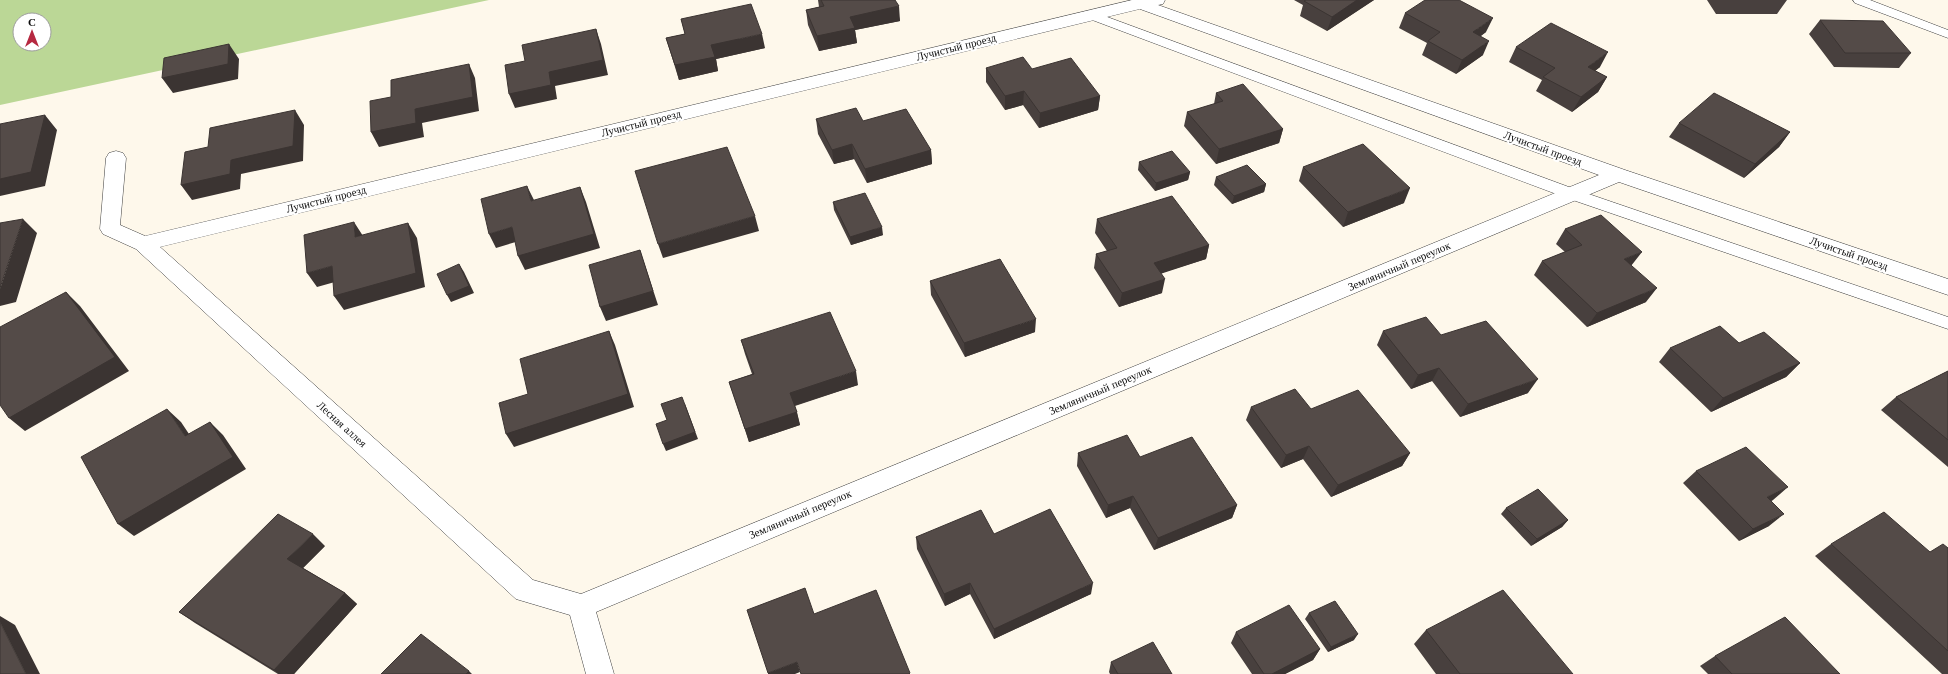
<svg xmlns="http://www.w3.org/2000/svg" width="1948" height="674" viewBox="0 0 1948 674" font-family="'Libre Baskerville',serif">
  <rect width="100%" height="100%" fill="#fef8eb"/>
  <path fill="#bbd796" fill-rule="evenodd" d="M0 0H489L0 105ZM20 20H44V44H20Z"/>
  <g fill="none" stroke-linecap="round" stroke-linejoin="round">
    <defs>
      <path id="lane" d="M1853 0H1870L1948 30V38L1855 3Z
        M1091 11 1577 190 1948 317V329L1567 198 1087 18 1085 15 1087 12Z"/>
      <path id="street" d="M1132 0H1165L1163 4 1158 5 1625 170 1948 279V295L1619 182 596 612 614 674H586L570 615 516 599 136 249 103 234 100 229 106 158 109 153 116 151 123 153 126 158 120 225 145 236ZM1140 9 1599 175 581 594 533 580 160 247Z"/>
    </defs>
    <use href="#lane" stroke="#3f3f3f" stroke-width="1"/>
    <use href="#street" stroke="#3f3f3f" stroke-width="1"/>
    <use href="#lane" fill="#fff" fill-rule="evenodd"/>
    <use href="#street" fill="#fff" fill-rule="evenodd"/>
  </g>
  <path fill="#48403e" d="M818 0H895L900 21 855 30 857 43 819 51 808 25 806 10 819 7Z
    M1294 0H1374L1327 31 1300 16 1303 5Z
    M1707 0H1787L1777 14H1716Z
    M1405 13 1486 32 1481 36 1483 55 1456 74 1422 55 1427 43 1399 28Z
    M681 19 765 48 716 59 718 71 679 80 666 38 685 34Z
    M1820 20 1911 53 1899 68 1834 67 1809 34Z
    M1516 47 1600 67 1595 71 1607 77 1598 92 1572 112 1536 91 1542 80 1509 62Z
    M986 68 1032 69 1100 96 1098 110 1039 128 1023 105 1005 110 986 82Z
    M1216 93 1283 129 1279 143 1216 164 1184 126 1187 112 1214 104Z
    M816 119 863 121 931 150 932 164 867 183 854 159 834 164 818 134Z
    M1679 123 1790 132 1779 147 1744 178 1669 137Z
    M1139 162 1190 172 1188 180 1155 191 1138 170Z
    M1303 167 1404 203 1343 227 1299 181Z
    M1216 177 1266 184 1264 192 1232 204 1214 185Z
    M833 202 883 235 851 245 834 210Z
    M1097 219 1209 245 1206 259 1161 273 1162 293 1119 307 1094 268 1096 254 1107 251 1095 233Z
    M1565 229 1632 266 1646 302 1587 327 1534 275 1542 261 1565 252 1556 244Z
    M930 281 1035 332 965 357 931 295Z
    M1383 331 1441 335 1528 393 1460 417 1432 381 1411 389 1377 345Z
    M741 340 858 385 795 406 800 425 749 442 729 382 752 374 745 354Z
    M1739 343 1800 363 1786 377 1711 412 1659 362 1670 348Z
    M1948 371V467L1881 410 1896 397Z
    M1251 407 1311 409 1410 453 1402 466 1331 497 1303 459 1281 468 1246 420Z
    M1078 453 1140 457 1237 505 1232 518 1154 550 1130 508 1106 518 1077 466Z
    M1696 471 1773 500 1771 501 1769 526 1739 541 1683 483Z
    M1506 508 1568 520 1562 527 1531 546 1501 514Z
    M994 534 1091 594 994 639 970 594 945 606 917 549 916 537Z
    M1831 544 1930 552 1948 548V674H1942L1815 556Z
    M325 546 303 568 345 593 357 604 294 674H278L195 623 179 612Z
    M1309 613 1354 640 1328 652 1305 619Z
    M1426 630 1573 674H1436L1414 644Z
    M1236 632 1320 649 1313 660 1285 674H1252L1231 643Z
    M1715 656 1840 674H1708L1700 666Z
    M1111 662 1172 674H1110L1109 672Z"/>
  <path fill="#3b3432" d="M1357 0H1374L1327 31 1332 17Z
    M899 6 900 21 855 30 857 43 819 51 817 36 850 17Z
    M1493 18 1486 32 1466 46 1473 32Z
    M596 29 601 44 608 75 555 86 557 99 515 108 509 94 549 72Z
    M762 34 765 48 716 59 718 71 679 80 675 65 711 45Z
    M1489 41 1483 55 1456 74 1462 60Z
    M229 44 239 59 238 79 173 93 162 78Z
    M1608 52 1600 67 1580 82 1588 67Z
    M469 64 475 78 479 111 422 123 424 137 379 147 371 132 415 109Z
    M1607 77 1598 92 1572 112 1581 97Z
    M1024 91 1023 105 1005 110V96Z
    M1100 96 1098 110 1039 128 1040 113Z
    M295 110 304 125 303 161 241 174 240 189 192 200 181 185 231 160Z
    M45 115 57 130 45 186 0 196V179Z
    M1283 129 1279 143 1216 164 1219 149Z
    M1790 132 1779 147 1744 178 1755 164Z
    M852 144 854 159 834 164 832 150Z
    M931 150 932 164 867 183 865 169Z
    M1190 172 1188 180 1155 191 1156 183Z
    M1266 184 1264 192 1232 204 1234 196Z
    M527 186 534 200 531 201Z
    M580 187 586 202 600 248 525 270 518 256Z
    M1410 188 1404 203 1343 227 1348 212Z
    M755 216 759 231 663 258 658 244Z
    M23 219 37 233 16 302 0 306V289Z
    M354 222 363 236 355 237Z
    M408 223 417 238 425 287 344 310 334 296Z
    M512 227 519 241 496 248 489 234Z
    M882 227 883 235 851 245 850 237Z
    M1209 245 1206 259 1151 277 1154 263Z
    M640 250 658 305 606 321 600 307Z
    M1642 252 1631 266 1624 259Z
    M459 264 464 272 474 293 451 302 447 295Z
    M332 266 342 280 317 287 307 273Z
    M1165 279 1162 293 1119 307 1122 293Z
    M1657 288 1646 302 1587 327 1597 313Z
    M66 292 80 306 129 371 25 431 9 418Z
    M1036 319 1035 332 965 357 964 343Z
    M609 331 615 345 634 407 514 447 506 434Z
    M1800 363 1786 377 1711 412 1723 398Z
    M1439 368 1432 381 1411 389 1418 375Z
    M856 371 858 385 793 406 790 393Z
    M1538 379 1528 393 1460 417 1468 404Z
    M685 404 698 439 666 451 663 444Z
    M167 409 181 422 199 449 185 436Z
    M797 412 800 425 749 442 745 429Z
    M210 422 223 435 246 469 134 536 118 524Z
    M1309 446 1303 459 1281 468 1286 455Z
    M1410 453 1402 466 1331 497 1338 485Z
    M1788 487 1773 500 1753 509 1767 497Z
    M1133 496 1130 508 1106 518 1108 505Z
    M1237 505 1232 518 1154 550 1158 538Z
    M1784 514 1769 526 1739 541 1753 529Z
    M1568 520 1562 527 1531 546 1537 539Z
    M313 534 325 546 300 571 287 559Z
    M970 583V594L945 606 944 594Z
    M1093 583 1091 594 994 639V629Z
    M345 593 357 604 294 674H279L274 670Z
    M0 616 15 625 40 674H26L0 622Z
    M1358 634 1354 640 1328 652 1331 647Z
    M1320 649 1313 660 1285 674H1272Z
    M797 662 800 672 795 674H768V673Z
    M469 671 472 674H466Z"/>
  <path fill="#544b48" stroke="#3b3432" d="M821 0H895L899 6 850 17 855 28 817 36 806 10 824 6Z
    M1306 0H1357L1332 17 1304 1Z
    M1425 0H1459L1493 18 1473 32 1489 41 1462 60 1428 41 1440 32 1405 13Z
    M751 4 762 34 711 45 715 57 675 65 666 38 685 34 681 19Z
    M1820 20 1883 21 1911 53H1845Z
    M1551 23 1608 52 1588 67 1607 77 1581 97 1543 77 1555 68 1516 47Z
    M596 29 603 60 549 72 551 85 509 94 505 65 525 61 522 45Z
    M229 44 228 64 162 78 164 58Z
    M1023 57 1032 69 1071 58 1100 96 1040 113 1024 91 1005 96 986 68Z
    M469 64 473 97 415 109 416 123 371 132 370 101 391 97V80Z
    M1243 84 1283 129 1219 149 1187 112 1223 101 1216 93Z
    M1714 93 1790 132 1755 164 1679 123Z
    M856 108 863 121 906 109 931 150 865 169 852 144 832 150 816 119Z
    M295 110 293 146 231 160 230 174 181 185 185 152 208 147 210 128Z
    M45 115 31 172 0 179V124Z
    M1363 144 1410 188 1348 212 1303 167Z
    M727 147 755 216 658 244 635 171Z
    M1172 151 1190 172 1156 183 1139 162Z
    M1247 165 1266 184 1234 196 1216 177Z
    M527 186 531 201 580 187 594 234 518 256 512 227 489 234 481 199Z
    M865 193 882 227 850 237 833 202Z
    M1172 196 1209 245 1154 263 1165 279 1122 293 1096 254 1117 248 1097 219Z
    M1601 215 1642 252 1624 259 1657 288 1597 313 1542 261 1582 245 1565 229Z
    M23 219 0 288V289V223Z
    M354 222 355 237 408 223 416 273 334 296 332 266 307 273 304 235Z
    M640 250 653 291 600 307 589 265Z
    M1000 259 1036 319 964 343 930 281Z
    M459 264 469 286 447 295 437 274Z
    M66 292 115 357 9 418 0 405V327Z
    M830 312 856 371 790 393 797 412 745 429 729 382 754 374 741 340Z
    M1426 317 1441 335 1486 321 1538 379 1468 404 1439 368 1418 375 1383 331Z
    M1720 326 1739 343 1764 332 1800 363 1723 398 1670 348Z
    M609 331 628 394 506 434 499 403 528 394 520 359Z
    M1948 371V440L1896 397Z
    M1295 389 1311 409 1358 390 1410 453 1338 485 1309 446 1286 455 1251 407Z
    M682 397 695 432 663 444 656 424 667 420 661 404Z
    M167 409 185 436 210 422 233 457 118 524 81 457Z
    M1127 435 1140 457 1192 437 1237 505 1158 538 1133 496 1108 505 1078 453Z
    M1746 447 1788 487 1767 497 1784 514 1753 529 1696 471Z
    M1538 489 1568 520 1537 539 1506 508Z
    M1050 509 1093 583 994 629 970 583 944 594 916 537 981 510 994 534Z
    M1884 512 1930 552 1943 544 1948 548V651L1831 544Z
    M278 514 313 534 287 559 345 593 274 670 179 612Z
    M805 588 814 614 876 590 910 673 909 674H801L797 662 768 673 747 610Z
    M1503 590 1573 674H1460L1426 630Z
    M1335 601 1358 634 1331 647 1309 613Z
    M1289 605 1320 649 1272 674H1264L1236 632Z
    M1785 617 1840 674H1732L1715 656Z
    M0 622 26 674H0Z
    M421 634 469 671 466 674H381Z
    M1153 642 1172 674H1118L1111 662Z"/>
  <g text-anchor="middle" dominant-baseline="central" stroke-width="4" stroke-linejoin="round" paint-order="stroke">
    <g font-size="11" fill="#0c0c0c" stroke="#fff">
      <text transform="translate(956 47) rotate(-14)">Лучистый проезд</text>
      <text transform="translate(641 123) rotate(-14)">Лучистый проезд</text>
      <text transform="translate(1543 148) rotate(20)">Лучистый проезд</text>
      <text transform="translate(326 199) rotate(-14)">Лучистый проезд</text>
      <text transform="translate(1849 253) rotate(19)">Лучистый проезд</text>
      <text transform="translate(1399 266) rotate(-23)">Земляничный переулок</text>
      <text transform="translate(1100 390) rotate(-23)">Земляничный переулок</text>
      <text transform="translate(342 424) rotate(42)">Лесная аллея</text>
      <text transform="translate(800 514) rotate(-23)">Земляничный переулок</text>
    </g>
  </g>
  <g transform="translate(32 32)"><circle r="19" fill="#ffffff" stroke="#9e9e9e"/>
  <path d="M0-3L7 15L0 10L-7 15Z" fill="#b62941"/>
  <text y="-6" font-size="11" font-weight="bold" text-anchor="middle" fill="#0c0c0c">С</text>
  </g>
</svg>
